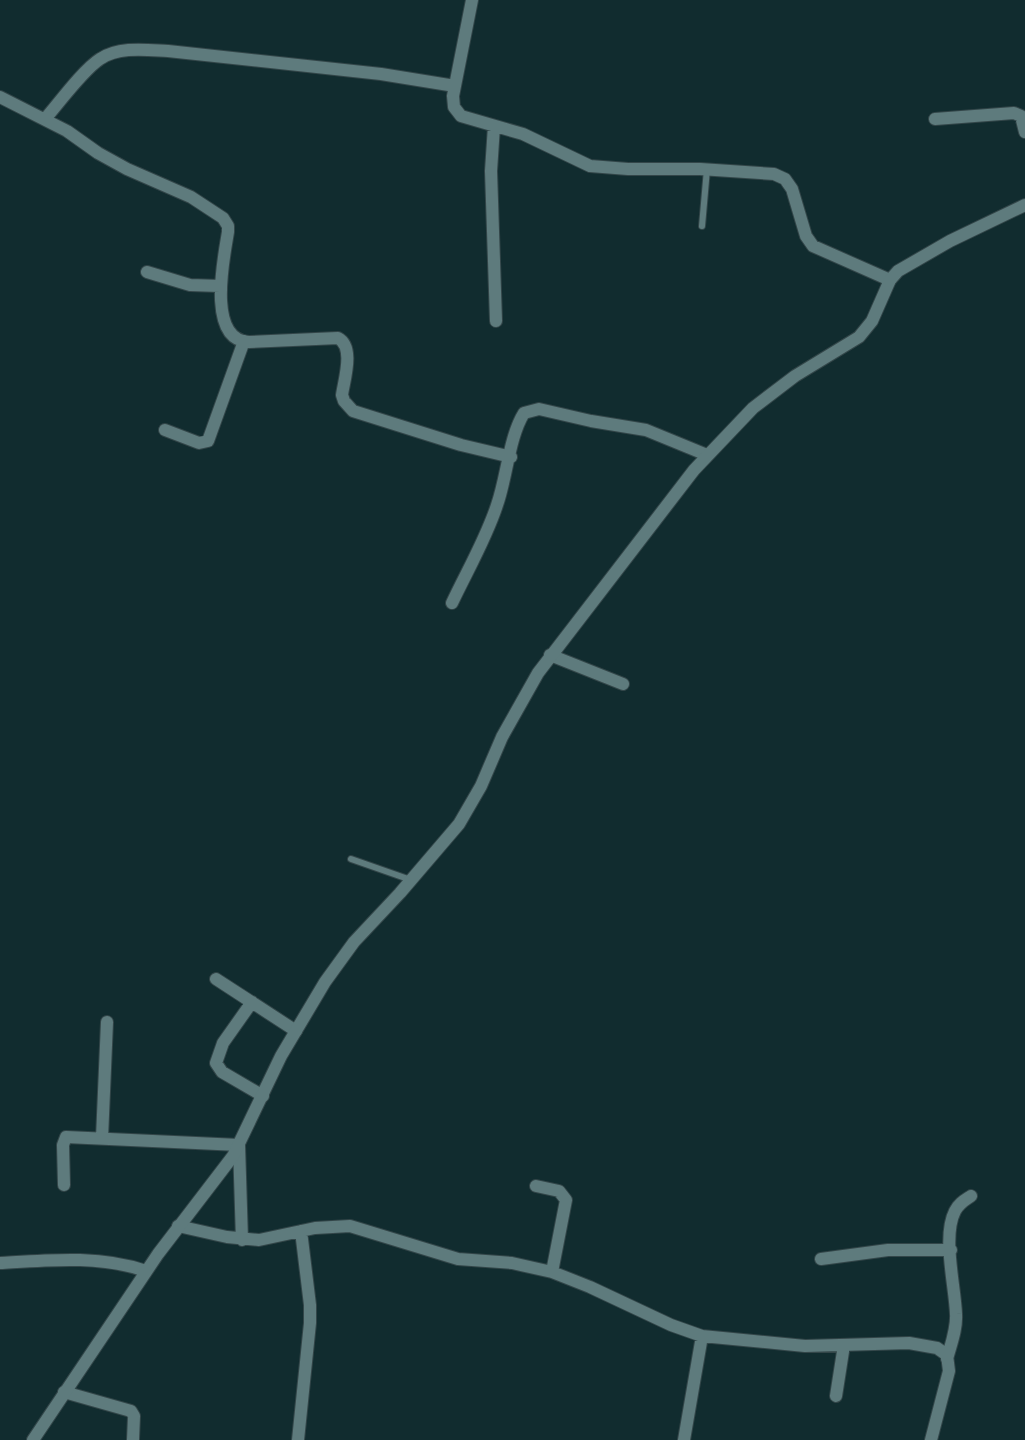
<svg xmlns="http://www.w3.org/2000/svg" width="1025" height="1440" viewBox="0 0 1025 1440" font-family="'Open Sans',sans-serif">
  <rect width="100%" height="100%" fill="#112c2f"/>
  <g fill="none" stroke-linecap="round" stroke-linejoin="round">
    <defs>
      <path id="lane" d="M702 226 707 169
        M351 859 411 880"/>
      <path id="street" d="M472 0 453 96 454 107 461 116 523 134 590 166 628 169H700L774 174 785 179 792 189 806 236 813 246 890 280
        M0 97 67 131 98 153 127 169 191 197 223 218 228 226V232C224 257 206 340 249 342L338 338C355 347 344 380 342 395L344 401 353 411 461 445 511 457
        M45 119C59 103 83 70 100 59 119 46 147 50 168 51L381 74 455 86
        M935 119 1014 113 1021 116 1025 132
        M494 126 491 171 496 321
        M147 272 190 285 220 286
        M165 430 199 443 208 441 244 341
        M452 603C467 571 486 539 497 505 507 477 509 437 524 413L539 409 591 421 646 430 707 455
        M550 655 623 684
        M216 979 296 1031
        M252 1002 223 1043 216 1063 222 1072 263 1096
        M102 1138 107 1022
        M64 1185 63 1145 66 1137 239 1145 242 1240
        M536 1186 559 1191 566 1200 552 1272
        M178 1226 227 1237 259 1240 315 1228 350 1226 458 1259 512 1263 552 1272 590 1287 671 1325 702 1336 805 1346 909 1343 937 1348 947 1355 949 1371 931 1440
        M821 1259 888 1250H951
        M0 1263C49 1260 100 1255 146 1271
        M947 1359C951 1344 957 1329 956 1314 955 1286 942 1236 955 1211 959 1203 965 1200 971 1196
        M64 1392 131 1411 134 1416 133 1440
        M836 1396 844 1345
        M298 1440 310 1323V1305L301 1231
        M684 1440 702 1336"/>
      <path id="secondary" d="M33 1440 158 1254 233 1156 281 1056 325 982 354 942 400 893 459 824 481 786 502 737 538 673 694 470 753 408 795 376 859 337 872 321 890 280 898 271 950 241 1025 205"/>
    </defs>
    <use href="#lane" stroke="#334649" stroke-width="8"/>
    <use href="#street" stroke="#334649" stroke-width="14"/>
    <use href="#secondary" stroke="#334649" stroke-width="14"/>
    <use href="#lane" stroke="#5e7b7d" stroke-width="6"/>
    <use href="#street" stroke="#5e7b7d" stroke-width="12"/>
    <use href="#secondary" stroke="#5e7b7d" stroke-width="12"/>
  </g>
</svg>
